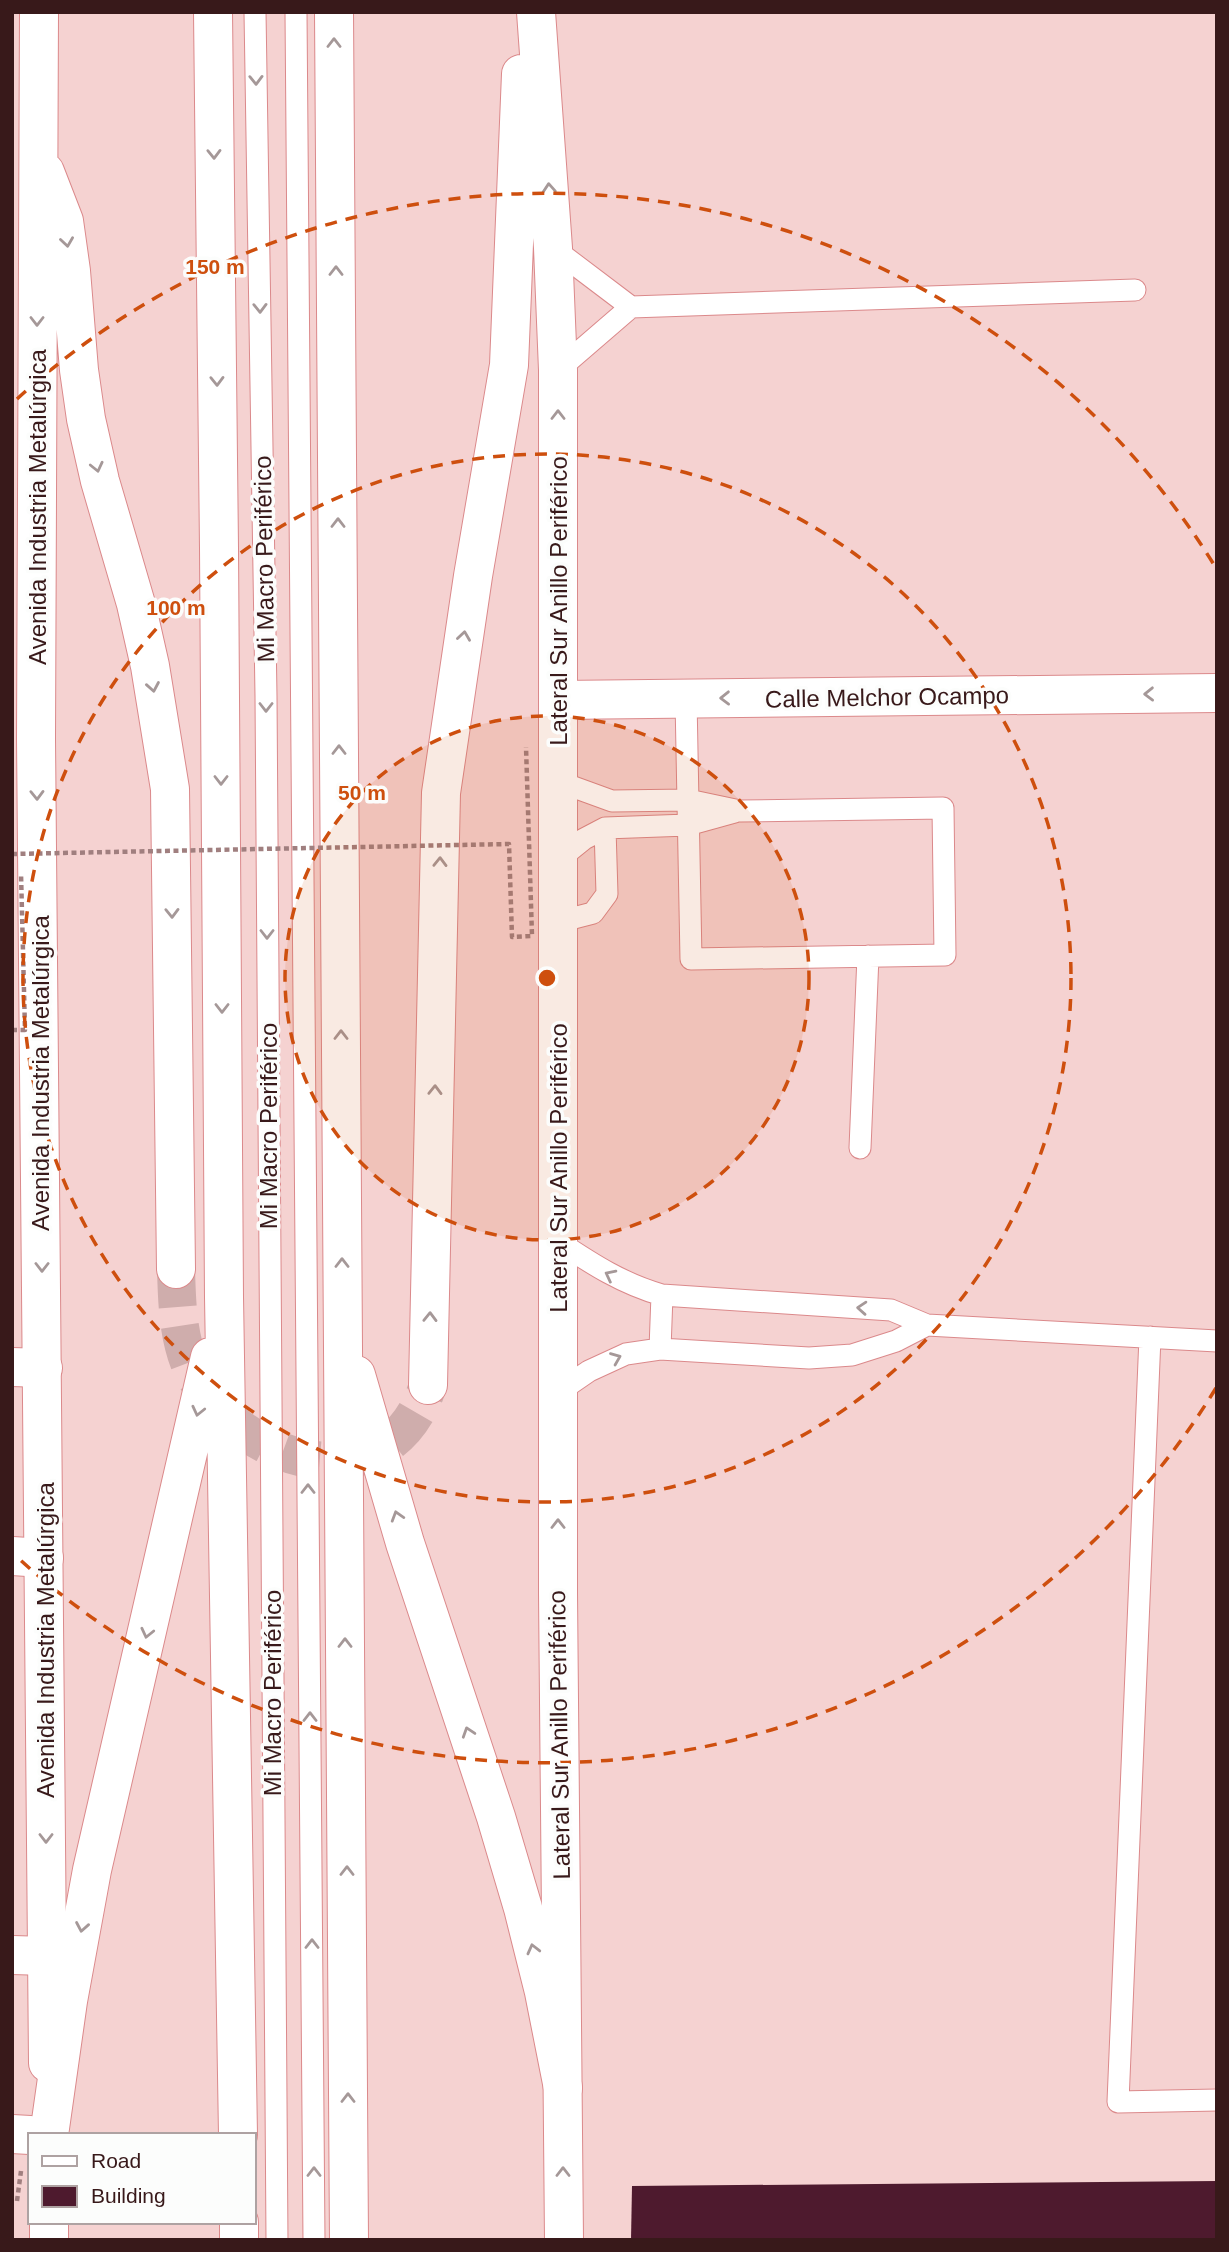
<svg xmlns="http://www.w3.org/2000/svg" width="1229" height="2252" viewBox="0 0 1229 2252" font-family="Helvetica,sans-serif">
  <rect width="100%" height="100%" fill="#f5d2d1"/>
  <path fill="#4e1a2e" d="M1217 2181V2240H631L632 2186Z"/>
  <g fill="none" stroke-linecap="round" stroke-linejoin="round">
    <path stroke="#cfadac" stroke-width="38" stroke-dasharray="38 19" stroke-linecap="butt" d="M176 1269C177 1305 178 1341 194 1374 241 1467 390 1506 428 1385"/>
    <defs>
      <path id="lane" d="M255 12 266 696 277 2240
        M296 12 314 2240
        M553 248 631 307 1135 290
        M558 370 631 307
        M557 781 612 801 688 800 740 811 943 808 945 955 691 959C689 872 688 785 686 699
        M558 860 584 839 605 828 688 825 735 812
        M558 922 593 913 607 894 605 828
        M860 1148 868 956
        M559 1242C592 1264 623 1284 662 1295L891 1310 927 1325 1217 1341
        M1150 1337 1118 2102 1217 2100
        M660 1349 662 1295
        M557 1393 589 1371 626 1354 660 1349 809 1358 852 1355 896 1341 927 1325"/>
      <path id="street" d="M558 700 1217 693
        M12 1367 43 1368
        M12 1556 44 1558
        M12 1955 47 1956
        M12 2134 30 2135"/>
      <path id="secondary" d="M39 12 36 739 48 2063
        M536 12 553 248 558 370V1593L564 2240
        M45 172 64 221 71 271 79 370 86 419 100 481 136 604 150 666 170 789 176 1269
        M428 1385 441 793 473 576 509 365 521 74
        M49 2222V2240"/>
      <path id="highway" d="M213 12 219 548 224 1297 238 2135
        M334 12 349 2240
        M356 1375 405 1543 496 1817 523 1908 544 1992 563 2088
        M49 2135 68 2001 92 1870 210 1357
        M239 2222V2240"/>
    </defs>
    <use href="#lane" stroke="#db898b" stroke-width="23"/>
    <use href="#street" stroke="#db898b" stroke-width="40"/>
    <use href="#secondary" stroke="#db898b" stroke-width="40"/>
    <use href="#highway" stroke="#db898b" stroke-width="40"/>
    <path stroke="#a07f7f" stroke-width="4.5" stroke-dasharray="5 3.5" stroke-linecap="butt" d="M17 2201 21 2171"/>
    <use href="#lane" stroke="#fff" stroke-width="21"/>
    <use href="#street" stroke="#fff" stroke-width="38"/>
    <use href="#secondary" stroke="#fff" stroke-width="38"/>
    <use href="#highway" stroke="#fff" stroke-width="38"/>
    <path stroke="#a07f7f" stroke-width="4.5" stroke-dasharray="5 3.5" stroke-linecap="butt" d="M12 854 509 844 512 937 532 936 526 747
      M12 1030H25L21 873"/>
  </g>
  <defs><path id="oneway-chevron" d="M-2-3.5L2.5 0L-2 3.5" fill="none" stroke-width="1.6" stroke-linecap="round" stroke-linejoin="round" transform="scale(1.75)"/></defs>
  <g stroke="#a59898">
    <use href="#oneway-chevron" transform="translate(334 43) rotate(-90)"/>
    <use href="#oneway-chevron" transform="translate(256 80) rotate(89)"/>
    <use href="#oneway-chevron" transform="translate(214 154) rotate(89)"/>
    <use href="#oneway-chevron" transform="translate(549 188) rotate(-94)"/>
    <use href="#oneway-chevron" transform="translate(67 242) rotate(82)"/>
    <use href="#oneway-chevron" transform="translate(336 271) rotate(-90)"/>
    <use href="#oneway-chevron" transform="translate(260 308) rotate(89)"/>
    <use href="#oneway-chevron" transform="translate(37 321) rotate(90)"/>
    <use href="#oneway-chevron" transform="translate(217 381) rotate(89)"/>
    <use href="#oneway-chevron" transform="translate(558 415) rotate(-90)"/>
    <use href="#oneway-chevron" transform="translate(97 467) rotate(77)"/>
    <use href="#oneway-chevron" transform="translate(338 523) rotate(-90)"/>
    <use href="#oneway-chevron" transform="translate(464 636) rotate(-82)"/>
    <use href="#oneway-chevron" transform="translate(153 687) rotate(80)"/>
    <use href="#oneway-chevron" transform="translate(1149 694) rotate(179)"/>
    <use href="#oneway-chevron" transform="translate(725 698) rotate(179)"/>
    <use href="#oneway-chevron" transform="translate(266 707) rotate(90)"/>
    <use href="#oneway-chevron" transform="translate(339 750) rotate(-90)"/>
    <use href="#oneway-chevron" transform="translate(221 780) rotate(90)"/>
    <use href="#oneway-chevron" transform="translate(37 795) rotate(89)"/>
    <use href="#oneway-chevron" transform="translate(440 862) rotate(-89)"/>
    <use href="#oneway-chevron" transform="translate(172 913) rotate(89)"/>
    <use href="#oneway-chevron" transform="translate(267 934) rotate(90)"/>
    <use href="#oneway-chevron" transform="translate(222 1008) rotate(90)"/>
    <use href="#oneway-chevron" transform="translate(341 1035) rotate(-90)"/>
    <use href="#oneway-chevron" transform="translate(435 1090) rotate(-89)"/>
    <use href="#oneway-chevron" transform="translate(342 1263) rotate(-90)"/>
    <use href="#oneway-chevron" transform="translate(42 1267) rotate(90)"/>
    <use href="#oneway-chevron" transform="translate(610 1275) rotate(-153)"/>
    <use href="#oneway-chevron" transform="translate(862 1308) rotate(-176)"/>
    <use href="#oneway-chevron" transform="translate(430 1317) rotate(-89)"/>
    <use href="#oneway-chevron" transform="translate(616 1358) rotate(-22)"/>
    <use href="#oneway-chevron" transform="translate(198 1411) rotate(103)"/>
    <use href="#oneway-chevron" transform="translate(308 1489) rotate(-90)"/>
    <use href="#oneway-chevron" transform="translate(397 1516) rotate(-107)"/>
    <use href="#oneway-chevron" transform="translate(558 1524) rotate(-90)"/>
    <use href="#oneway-chevron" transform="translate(147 1633) rotate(103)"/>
    <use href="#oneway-chevron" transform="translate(345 1643) rotate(-90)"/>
    <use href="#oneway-chevron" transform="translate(310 1717) rotate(-90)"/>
    <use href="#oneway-chevron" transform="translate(468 1732) rotate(-108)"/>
    <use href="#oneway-chevron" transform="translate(46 1838) rotate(90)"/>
    <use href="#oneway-chevron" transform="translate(347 1871) rotate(-90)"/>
    <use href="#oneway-chevron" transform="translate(82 1927) rotate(100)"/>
    <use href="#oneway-chevron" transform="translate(312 1944) rotate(-90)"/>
    <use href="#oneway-chevron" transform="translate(533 1949) rotate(-104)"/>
    <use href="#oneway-chevron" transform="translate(348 2098) rotate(-90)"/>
    <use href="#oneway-chevron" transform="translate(314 2172) rotate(-90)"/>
    <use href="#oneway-chevron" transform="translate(563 2172) rotate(-90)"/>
  </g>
  <circle cx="547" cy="978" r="262" fill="#ce4f0e" fill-opacity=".12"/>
  <g fill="none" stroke="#ce4f0e" stroke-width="3.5" stroke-dasharray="12 9">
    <circle cx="547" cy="978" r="262"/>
    <circle cx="547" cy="978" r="524"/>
    <path d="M1216 1388A785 785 0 0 1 17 1557M17 399A785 785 0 0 1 1216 568"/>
  </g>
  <g text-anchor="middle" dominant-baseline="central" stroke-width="7" stroke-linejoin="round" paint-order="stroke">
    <g font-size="24" fill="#38191a" stroke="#fcfdfc">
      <text transform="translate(37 507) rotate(-90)">Avenida Industria Metalúrgica</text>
      <text transform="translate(264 559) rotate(-91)">Mi Macro Periférico</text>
      <text transform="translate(558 601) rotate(-90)">Lateral Sur Anillo Periférico</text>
      <text transform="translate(887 697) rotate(-1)">Calle Melchor Ocampo</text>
      <text transform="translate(40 1073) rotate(-90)">Avenida Industria Metalúrgica</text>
      <text transform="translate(268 1126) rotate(-90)">Mi Macro Periférico</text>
      <text transform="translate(558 1168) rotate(-90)">Lateral Sur Anillo Periférico</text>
      <text transform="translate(45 1640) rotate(-90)">Avenida Industria Metalúrgica</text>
      <text transform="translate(272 1693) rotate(-90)">Mi Macro Periférico</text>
      <text transform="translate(559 1735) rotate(-91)">Lateral Sur Anillo Periférico</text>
    </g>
  </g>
  <circle cx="547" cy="978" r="10" fill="#ce4f0e" stroke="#fcfdfc" stroke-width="3.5"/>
  <g font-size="21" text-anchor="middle" font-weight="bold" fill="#ce4f0e" stroke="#fcfdfc" stroke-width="7" stroke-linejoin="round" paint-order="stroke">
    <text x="215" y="274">150 m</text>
    <text x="176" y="615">100 m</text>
    <text x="362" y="800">50 m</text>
  </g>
  <rect width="1229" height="2252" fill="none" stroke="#38191a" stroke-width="28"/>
  <rect x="28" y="2133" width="228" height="91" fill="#fcfdfc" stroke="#aea2a2" stroke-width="2"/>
  <rect x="42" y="2156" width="35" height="10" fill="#ffffff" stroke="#aea2a2" stroke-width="2"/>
  <text x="91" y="2168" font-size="21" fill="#38191a">Road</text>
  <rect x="42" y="2186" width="35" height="21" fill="#4e1a2e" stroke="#aea2a2" stroke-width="2"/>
  <text x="91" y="2203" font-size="21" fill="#38191a">Building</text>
</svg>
